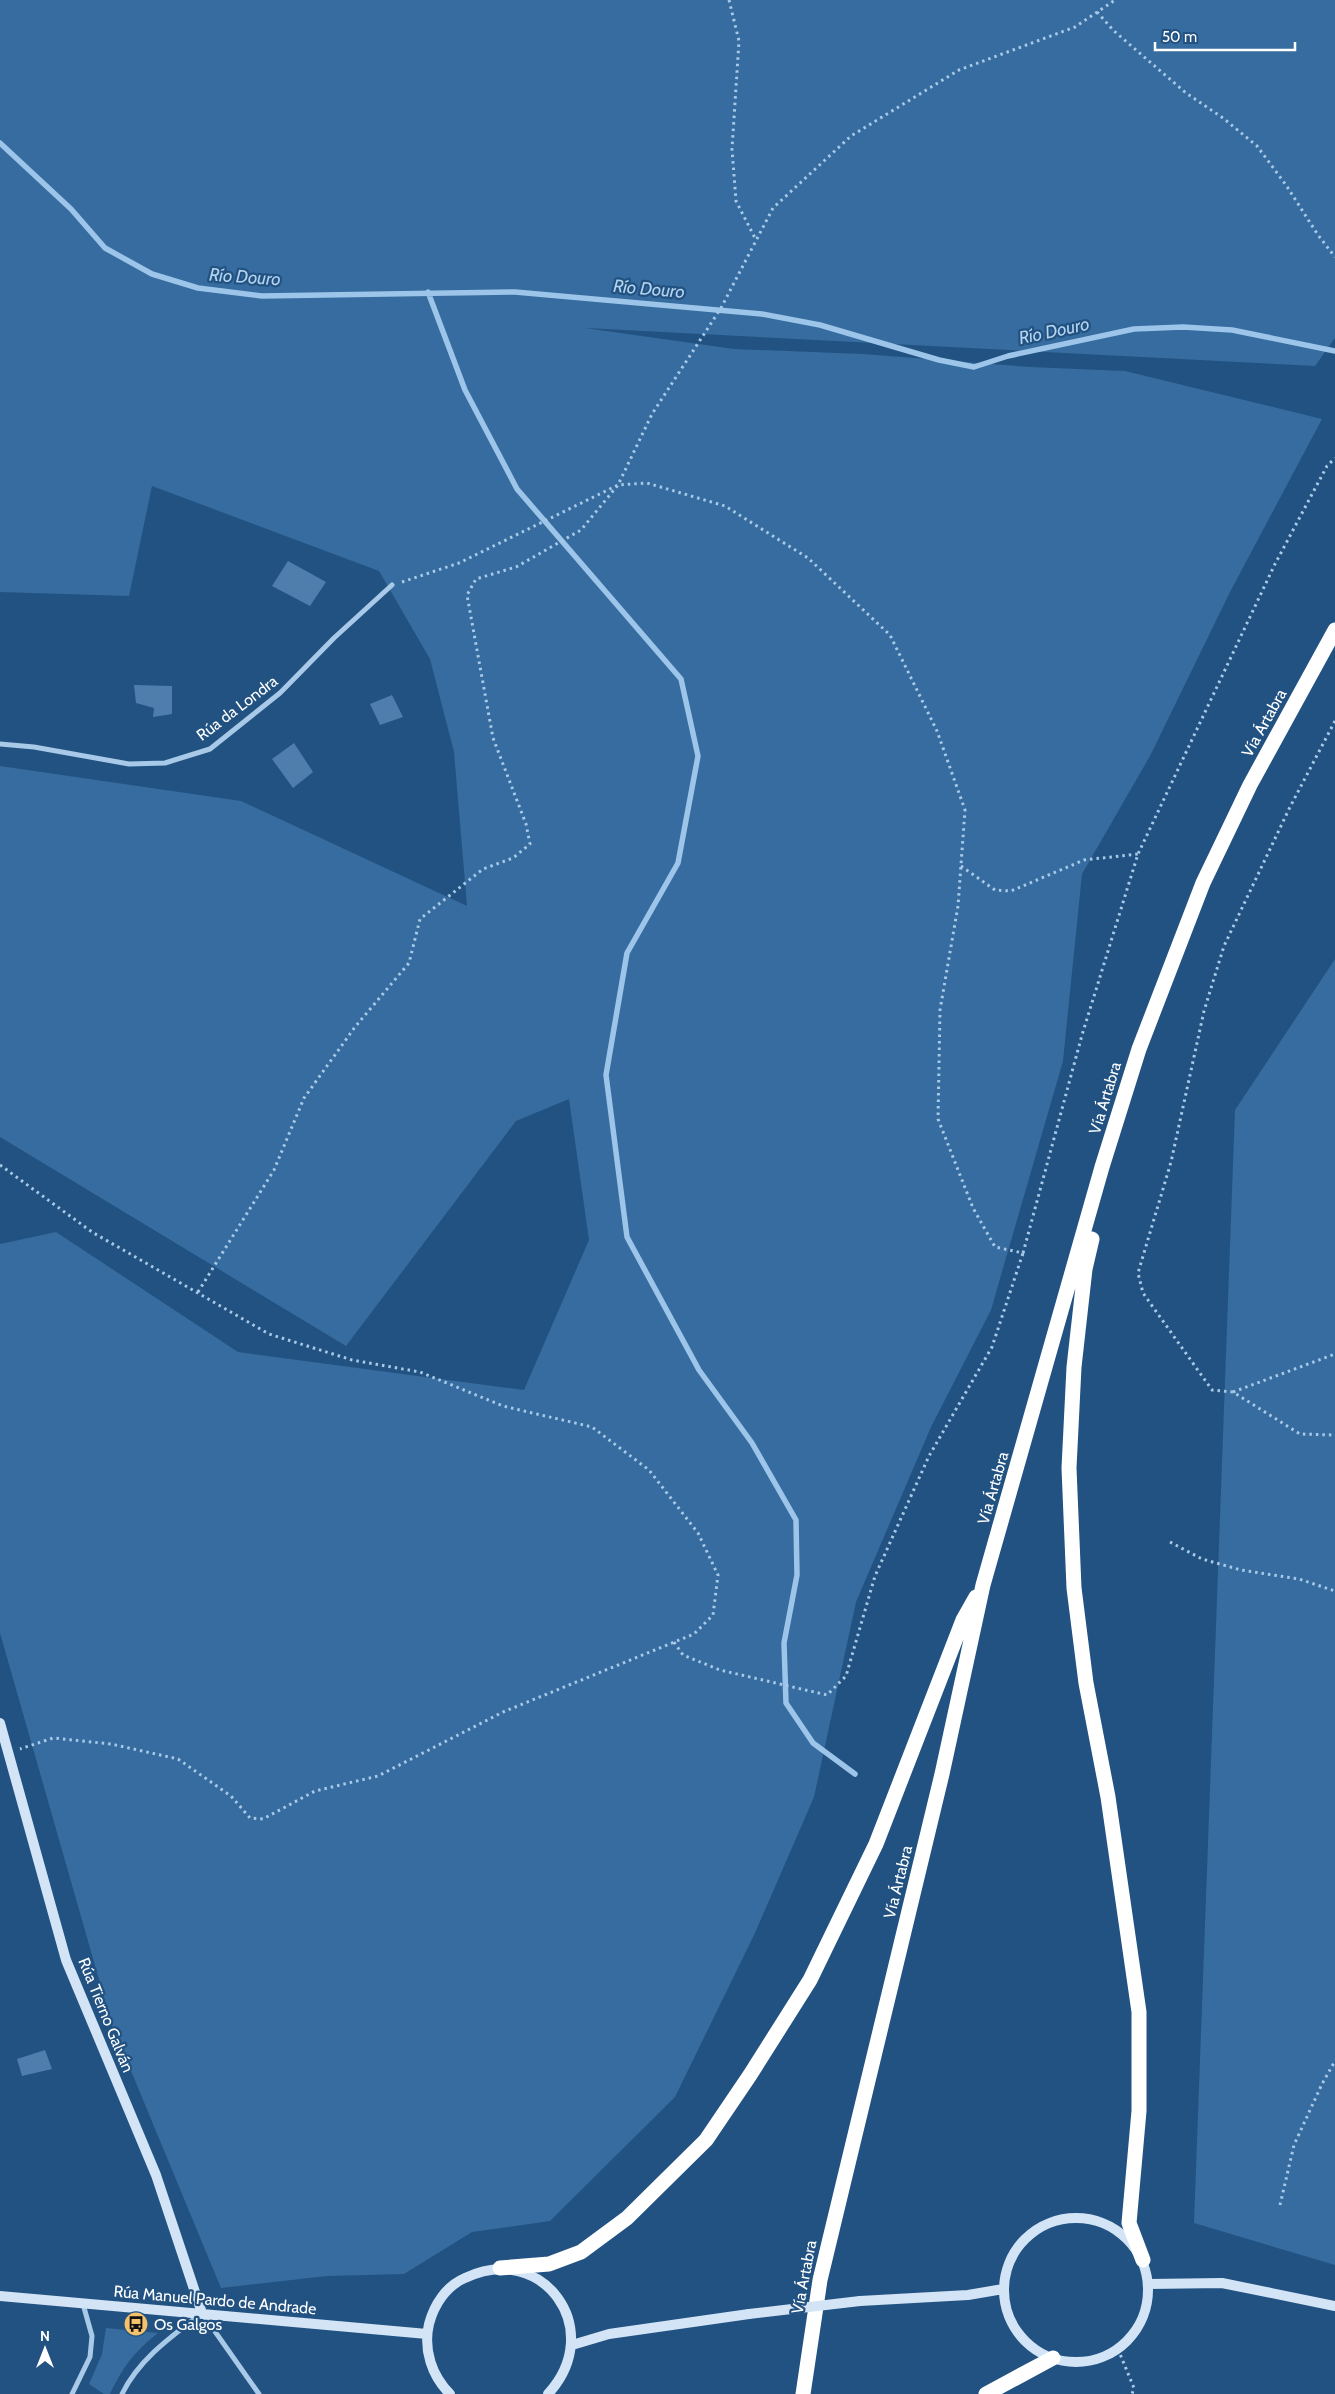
<svg xmlns="http://www.w3.org/2000/svg" width="1335" height="2394" viewBox="0 0 1335 2394" font-family="Cabin,sans-serif">
  <rect width="100%" height="100%" fill="#225281"/>
  <path fill="#366c9f" d="M0 0H1335V338L1315 366 585 328 734 349 863 354 1030 367 1125 371 1322 419 1230 592 1150 756 1082 874 1063 1061 991 1310 931 1427 856 1602 814 1797 755 1933 675 2097 550 2221 472 2232 404 2274 327 2276 221 2288 112 2025 0 1633V1244L56 1232 238 1352 524 1390 589 1240 569 1099 516 1121 346 1346 0 1137V766L241 801 467 906 454 752 430 659 379 571 152 486 129 596 0 592Z
    M1335 959V2265L1194 2223 1235 1110Z
    M106 2328 158 2333C134 2352 123 2367 110 2394H104L89 2384 102 2354Z"/>
  <g fill="none" stroke-linecap="round" stroke-linejoin="round">
    <path stroke="#9cc5e9" stroke-width="5.5" d="M0 143 71 209 105 248 152 274 198 288 262 296 515 292 762 314 820 325 939 360 974 367 1008 356 1134 329 1183 327 1232 330 1335 351
      M428 292 465 390 517 489 681 679 698 756 678 863 627 953 606 1075 627 1237 699 1370 752 1443 796 1520 797 1575 784 1643 786 1703 813 1743 855 1774"/>
  </g>
  <path fill="#4f7eac" d="M288 561 326 582 310 606 272 586Z
    M134 685 172 686V714L153 717 154 708 136 703Z
    M392 695 403 717 380 725 370 704Z
    M294 743 313 772 293 788 272 759Z
    M45 2050 52 2069 22 2076 17 2059Z"/>
  <g fill="none" stroke-linecap="round" stroke-linejoin="round">
    <path stroke="#a8c9e7" stroke-width="3" stroke-dasharray="2.5 4" stroke-linecap="butt" d="M729 0 739 41 732 149 736 201 756 240
      M1097 12 1114 31 1186 93 1223 118 1257 146 1286 185 1318 235 1335 257
      M402 582 459 563 618 485 652 414 721 308 773 208 851 136 959 70 1075 27 1115 0
      M1335 721 1290 807 1224 946 1204 1011 1171 1162 1138 1273 1143 1293 1212 1390 1233 1392 1300 1434 1335 1435
      M961 866 995 890 1011 891 1084 860 1138 854
      M0 1165 92 1232 269 1334 352 1360 420 1372 503 1406 592 1427 649 1470 698 1533 718 1575 713 1615 694 1634 503 1712 378 1776 315 1791 263 1819 250 1818 231 1796 178 1759 111 1744 53 1738 20 1749
      M198 1292 274 1170 304 1098 355 1027 409 963 420 919 483 869 513 858 530 844 526 824 493 738 467 595 476 579 516 567 581 530 618 485 647 483 725 506 808 558 890 635 937 731 965 810 958 906 940 1010 938 1119 973 1208 995 1247 1023 1253 1082 1035 1138 854 1275 564 1327 466 1335 458
      M1233 1392 1335 1354
      M1170 1542 1202 1559 1241 1570 1299 1579 1335 1591
      M674 1642 683 1655 720 1670 827 1695 846 1676 875 1576 929 1456 992 1347 1023 1253
      M1280 2205 1294 2145 1322 2084 1335 2061
      M1118 2349 1134 2388 1132 2394"/>
    <path stroke="#a8c9e7" stroke-width="5" d="M0 744 34 747 129 764 165 763 210 749 280 693 334 638 392 585
      M72 2394 90 2357 92 2336 83 2304
      M122 2394C139 2359 172 2336 202 2313L259 2394"/>
    <path stroke="#d2e4f6" stroke-width="10" d="M0 1723 66 1960 156 2175 202 2313
      M1004 2290a72 72 0 1 1 144 0a72 72 0 1 1-144 0Z
      M1149 2284 1222 2283 1335 2306
      M0 2296 427 2334
      M860 2301 968 2295 1003 2289
      M572 2345 609 2334 749 2314
      M450 2394C432 2376 423 2350 429 2324 434 2305 446 2286 465 2278 543 2241 607 2330 548 2394"/>
    <path stroke="#fff" stroke-width="15" d="M1092 1239 1085 1269 1074 1367 1069 1468 1074 1588 1086 1683 1108 1797 1139 2012V2111L1129 2223 1143 2260
      M500 2268 549 2264 581 2252 627 2218 706 2140 750 2075 810 1980 876 1844 963 1620 976 1597
      M803 2394 820 2280 942 1774 983 1585 1102 1167 1139 1049 1203 883 1250 785 1335 630
      M986 2394 1053 2358"/>
    <path stroke="#d2e4f6" stroke-width="10" d="M749 2314 860 2301"/>
  </g>
  <defs>
    <symbol id="bus-disc" viewBox="-11 -11 22 22"><circle r="9.5" fill="#f3c26a" stroke="#225281"/><path d="M-5-6H5V4H4V6H2V4H-2V6H-4V4H-5ZM-3.5-4V0h7V-4ZM-3.5 1.2v1.5H-2V1.2ZM2 1.2v1.5H3.5V1.2Z" fill="#111"/></symbol>
  </defs>
  <g fill-rule="evenodd">
    <use href="#bus-disc" x="122" y="2310" width="28" height="28"/>
  </g>
  <g text-anchor="middle" dominant-baseline="central" stroke-width="4.5" stroke-linejoin="round" paint-order="stroke">
    <g font-size="16" fill="#fff" stroke="#225281">
      <text transform="translate(237 708) rotate(-37)">Rúa da Londra</text>
      <text transform="translate(1264 723) rotate(-61)">Vía Ártabra</text>
      <text transform="translate(1105 1098) rotate(-73)">Vía Ártabra</text>
      <text transform="translate(993 1488) rotate(-74)">Vía Ártabra</text>
      <text transform="translate(898 1882) rotate(-76)">Vía Ártabra</text>
      <text transform="translate(106 2015) rotate(68)">Rúa Tierno Galván</text>
      <text transform="translate(804 2277) rotate(-79)">Vía Ártabra</text>
      <text transform="translate(215 2300) rotate(5)">Rúa Manuel Pardo de Andrade</text>
    </g>
    <g font-size="16" fill="#fff" stroke="#225281" text-anchor="start">
      <text x="154" y="2324">Os Galgos</text>
    </g>
    <g font-size="18" font-style="italic" fill="#b3d3ef" stroke="#225281">
      <text transform="translate(245 277) rotate(4)">Río Douro</text>
      <text transform="translate(649 289) rotate(5)">Río Douro</text>
      <text transform="translate(1054 331) rotate(-12)">Río Douro</text>
    </g>
  </g>
  <g transform="translate(45 2349)" stroke="#225281" stroke-width="4" paint-order="stroke">
  <path d="M0-4L9 19L0 12L-9 19Z" fill="#ffffff"/>
  <text y="-8" font-size="14" font-weight="bold" text-anchor="middle" fill="#ffffff">N</text>
  </g>
  <path d="M1155 42v8h140v-8" fill="none" stroke="#ffffff" stroke-width="2.5"/>
  <text x="1162" y="42" font-size="15" fill="#ffffff" stroke="#225281" stroke-width="4" paint-order="stroke">50 m</text>
</svg>
